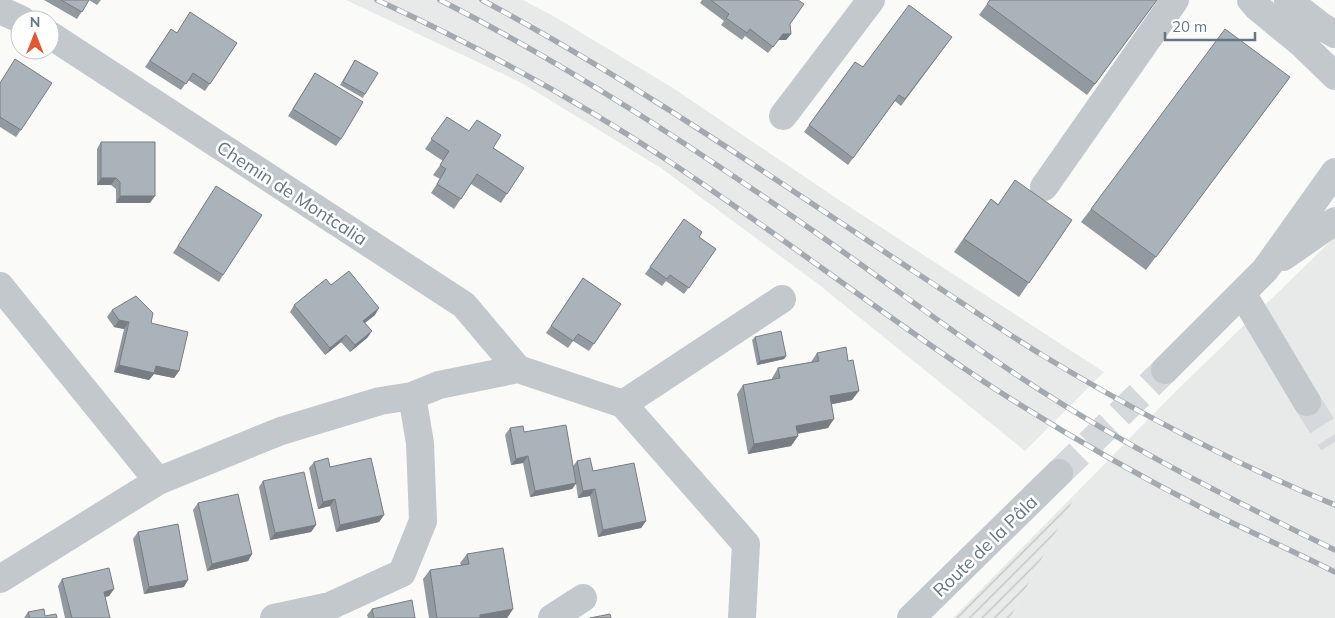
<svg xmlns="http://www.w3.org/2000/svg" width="1335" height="618" viewBox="0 0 1335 618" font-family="Mulish,sans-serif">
  <defs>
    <pattern id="industrial-furrows" width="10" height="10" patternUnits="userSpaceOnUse" patternTransform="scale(1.25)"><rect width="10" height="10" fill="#e8e9e9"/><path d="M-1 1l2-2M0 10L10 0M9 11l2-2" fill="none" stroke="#c0c1c2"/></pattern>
  </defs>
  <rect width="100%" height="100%" fill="#fafaf8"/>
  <path fill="#e8e9e9" d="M346 0H523L555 17 673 88 839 200 1104 372 1025 451 818 284 661 168 522 83Z
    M1335 237V618H1010L1078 491 1171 396Z"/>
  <path fill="url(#industrial-furrows)" d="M1078 491 1010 618H953Z"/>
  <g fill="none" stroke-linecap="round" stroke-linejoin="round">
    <path stroke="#d5d9db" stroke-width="28" stroke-dasharray="28 14" stroke-linecap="butt" d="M1307 402 1333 443
      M1059 473 1165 370"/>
    <path stroke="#c3c8cc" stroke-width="28" d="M1251 0 1257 7 1302 44 1335 76
      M1288 0 1321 26 1335 34
      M0 10 22 20
      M50 35 464 305 518 369 623 404 746 544 742 618
      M783 116 871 0
      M1044 187 1175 0
      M1283 257 1335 221
      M0 286 158 481
      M1242 293 1307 402
      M1165 370 1265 270 1335 172
      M623 404 782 299
      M0 579 158 481 281 431 380 401 412 396 439 385 518 369
      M274 618 330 606 402 573 423 521 420 443 412 396
      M552 618 583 598
      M911 618 1059 473"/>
    <defs>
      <path id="rail" d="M377 0C477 46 575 99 667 160 776 232 880 313 989 385 1060 431 1133 473 1208 511 1250 532 1293 551 1335 572
        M440 0C573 68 699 151 822 237 891 285 958 337 1029 383 1127 447 1230 499 1335 550
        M482 0C634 81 777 181 921 276 961 302 1001 330 1042 355 1136 412 1233 463 1335 505"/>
    </defs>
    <use href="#rail" stroke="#a2aab0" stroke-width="5.5"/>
    <use href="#rail" stroke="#fff" stroke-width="4" stroke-dasharray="11" stroke-linecap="butt"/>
  </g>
  <path fill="#929a9f" d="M44 0H101L97 5 89 0 77 19Z
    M702 0H798L790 24 791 34 786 40H778L768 53 745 36 742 40 721 25 724 21 700 3Z
    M990 0H1157L1087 95 979 15Z
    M171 29 177 33 237 43 205 91 188 80 181 90 145 67Z
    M952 37 901 106 895 101 848 165 804 132 855 62 863 67Z
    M355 60 365 94 363 98 340 85Z
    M315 73 341 139 336 146 288 116Z
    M1290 77 1146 270 1081 222 1091 209Z
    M0 82 21 130 16 137 0 127Z
    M447 117 524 168 501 203 471 184 454 209 431 193 440 179 433 175 443 161 425 149Z
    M101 142 150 203H116V189L111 185H97V149Z
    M212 193 223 275 219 282 173 253Z
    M991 199 998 204 1072 220 1019 297 954 252Z
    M684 219 699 237 716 249 684 294 666 281 662 286 645 274Z
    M583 278 621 304 589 351 573 341 568 348 546 333Z
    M331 285 375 315 365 323 372 331 367 338 350 352 341 342 325 355 290 312 294 305Z
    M112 310 151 323 179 371 174 378 154 374 149 380 114 372 124 329 114 327 107 317Z
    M755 337 786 356 784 359 757 365 752 340Z
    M817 353 852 400 832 404 828 428 797 434 798 436 791 446 748 454 737 394 743 385 772 379V378L778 368 811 362Z
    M510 428 524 432 573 466 577 461 593 471 646 521 641 528 598 537 590 496 578 498 576 484 572 489 530 497 523 463 511 465 505 435Z
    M314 462 330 467 384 515 379 522 336 532 330 506 318 509 309 468Z
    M263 481 316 525 311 532 270 540 259 487Z
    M198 503 252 554 248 561 207 571 193 510Z
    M138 532 184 587 144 594 133 539Z
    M467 554 513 609 507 618H429L423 579 430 570 461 565 460 563Z
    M62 579 114 589 109 596 105 597 110 618H65L58 586Z
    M372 609 415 618H368L367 615Z
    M28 612 45 616 57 618H24Z"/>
  <path fill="#777d82" d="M783 34H791L786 40H778L768 53Z
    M101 178H116L111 185H97Z
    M120 196H155L150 203H116Z
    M379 308 375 315 358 328 363 321Z
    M119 320 129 322 124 329 114 327Z
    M372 331 367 338 350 352 355 345Z
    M346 335 341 342 325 355 330 348Z
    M786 356 784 359 757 365 760 361Z
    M119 365 156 366 179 371 174 378 154 374 149 380 114 372Z
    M859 391 852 400 824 406 830 396Z
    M834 419 828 428 789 435 796 426Z
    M798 436 791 446 748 454 754 444Z
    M528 456 523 463 511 465 516 459Z
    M576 483 572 489 530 497 535 491Z
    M595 489 590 496 578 498 583 491Z
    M335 499 330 506 318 509 323 502Z
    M384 515 379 522 336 532 340 525Z
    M646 521 641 528 598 537 603 530Z
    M316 525 311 532 270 540 275 533Z
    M252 554 248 561 207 571 212 564Z
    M188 580 184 587 144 594 149 587Z
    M114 589 109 596 99 598 104 592Z
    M513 609 507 618H478L480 615Z"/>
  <path fill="#aab3b9" stroke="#777d82" d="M61 0H89L82 12Z
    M711 0H798L804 4 790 24 791 34H783L773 47 750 29 747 33 726 18 729 14Z
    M990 0H1157L1095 84 987 4Z
    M909 5 952 37 905 99 899 95 853 158 809 125 855 62 863 67Z
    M190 12 237 43 210 84 193 73 186 84 150 61 171 29 177 33Z
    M1225 29 1290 77 1156 257 1091 209Z
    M15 59 52 83 21 130 0 117V83Z
    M355 60 378 73 365 94 343 82Z
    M315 73 363 102 341 139 293 109Z
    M447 117 469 131 477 120 501 135 493 148 524 168 507 194 477 174 461 199 437 184 446 169 440 165 449 151 431 139Z
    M101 142H155V196H120V182L116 178H101Z
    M1015 180 1072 220 1029 283 964 239 991 199 998 205Z
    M216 186 262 215 223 275 178 246Z
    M684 219 702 232 699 237 716 249 689 288 670 275 667 279 650 267Z
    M349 271 379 308 363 321 372 331 355 345 346 335 330 348 294 305 326 279 331 285Z
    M583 278 621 304 594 344 578 334 573 341 551 326Z
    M136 296 153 313 151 323 188 332 179 371 156 366 154 373 119 365 129 322 119 320 112 310Z
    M781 331 786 356 760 361 755 337Z
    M846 347 848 361 853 360 859 391 830 396 834 419 796 426 798 436 754 444 743 385 780 378 778 368 819 361 817 353Z
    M566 425 576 483 535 491 528 456 516 459 510 428 523 426 524 432Z
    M328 458 330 467 371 458 384 515 340 525 335 499 323 502 314 462Z
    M590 458 593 471 634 463 646 521 603 530 595 489 583 491 577 461Z
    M304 472 316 525 275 533 263 481Z
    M238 494 252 554 212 564 198 503Z
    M178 524 188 580 149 587 138 532Z
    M503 548 513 609 480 615V618H437L430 570 469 564 467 554Z
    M109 568 114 589 104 592 110 618H72L62 579Z
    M412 600 415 618H374L372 609Z
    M44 609 45 616 56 614 57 618H30L28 612Z
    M610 614 611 618H590Z"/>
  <g text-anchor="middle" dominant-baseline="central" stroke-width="5" stroke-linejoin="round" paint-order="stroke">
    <g font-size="18" fill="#657683" stroke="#fff">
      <text transform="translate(292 193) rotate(33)">Chemin de Montcalia</text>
      <text transform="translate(985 546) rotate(-44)">Route de la Pâla</text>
    </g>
  </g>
  <g transform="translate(35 35)"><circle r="24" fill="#ffffff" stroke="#c1c8cd"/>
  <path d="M0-4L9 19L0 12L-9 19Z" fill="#e4572e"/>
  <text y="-8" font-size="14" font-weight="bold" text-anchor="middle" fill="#657683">N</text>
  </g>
  <path d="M1165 32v8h90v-8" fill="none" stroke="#657683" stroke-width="2.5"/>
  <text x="1172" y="32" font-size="15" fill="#657683" stroke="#ffffff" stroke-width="4" paint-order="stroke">20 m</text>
</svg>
